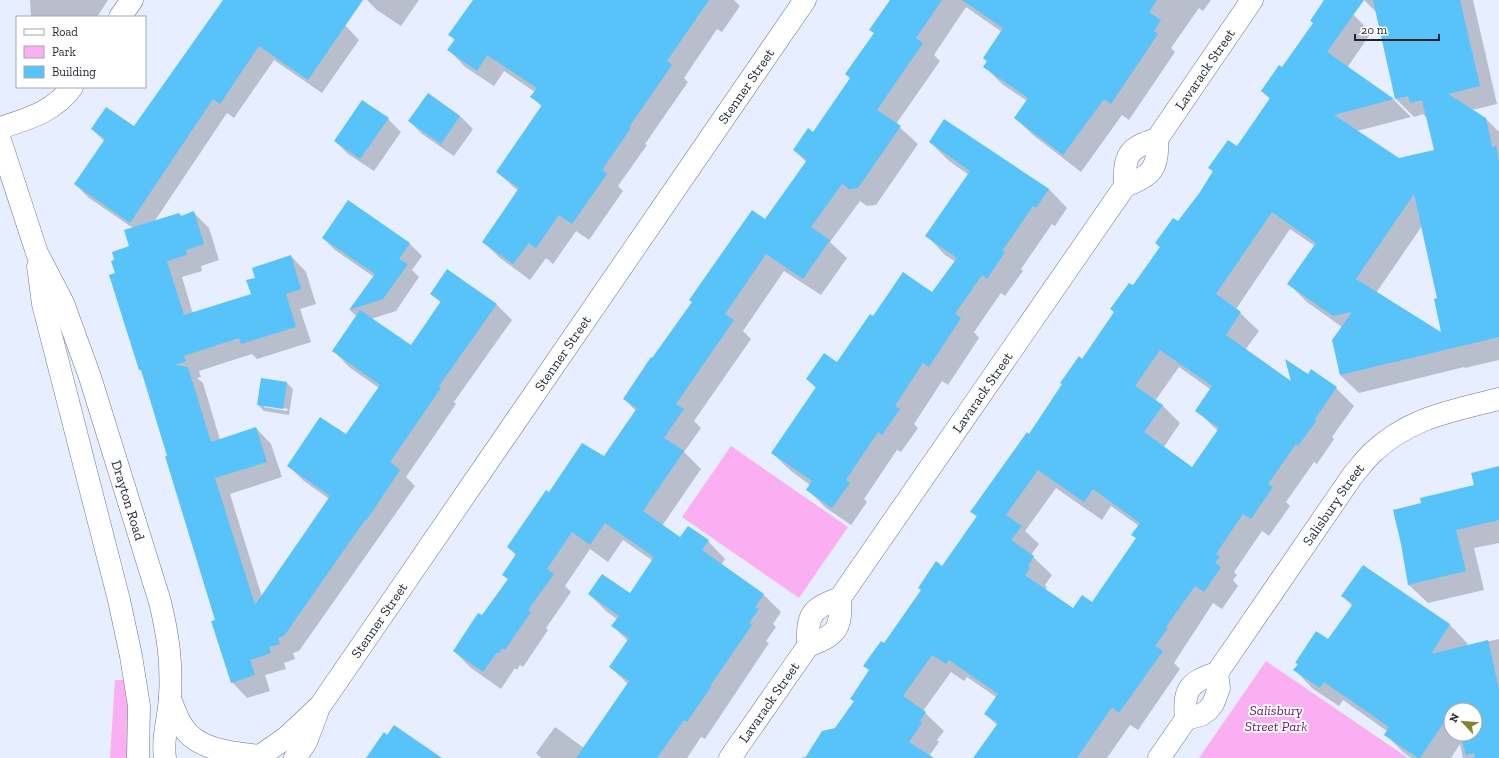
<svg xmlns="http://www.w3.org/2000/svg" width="1499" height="758" viewBox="0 0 1499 758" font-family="'Zilla Slab',serif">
  <rect width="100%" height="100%" fill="#e6eeff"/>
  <path fill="#faaff3" d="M731 446 848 527 799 598 682 517Z
    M1266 661 1408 758H1199Z
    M115 680H125L128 707V758H110Z"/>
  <path fill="#0003" fill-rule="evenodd" d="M30 0H108L97 17H31Z
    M224 0H308L345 25 359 40 322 93 274 60 234 118 227 113 154 222 179 214 182 216 194 213 209 228 219 260 201 266 202 271 182 277 193 314 252 295 256 278 291 256 306 272 316 304 300 309 311 342 257 359 252 354 199 371 201 377 197 378 203 383 220 440 256 428 271 444 282 477 230 494 262 597 329 499 304 481 288 466 346 436 379 388 349 367 334 351 357 317 350 310 374 277 335 250 323 238 348 201 410 244 422 256 412 270 419 277 396 311 371 319 411 347 441 303 431 294 447 270 497 305 512 320 454 402 456 404 406 477 415 486 299 651 293 653 295 659 284 663 286 669 265 675 270 691 247 698 232 682 216 620 169 456 143 372 140 370 116 274 131 247 133 228 89 198 75 184 105 142 92 129 134 128Z
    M367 0H419L401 26 377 10Z
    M476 0H734L740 6 722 32 717 29 684 78 688 82 645 144 647 145 618 186 623 191 589 240 576 231 553 264 546 258 530 280 500 258 483 242 518 191 497 172 542 107 532 97 535 92 504 71 494 86 465 67 449 50 455 41 450 35Z
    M891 0H1211L1203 11 1199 8 1171 48 1175 52 1129 120 1122 115 1081 172 1033 135 1015 118 1027 101 1002 84 984 66 987 62 984 58 1002 32 966 7 934 55 940 61 896 124 918 144 876 205 867 206 860 201 830 242 847 258 821 295 784 271 743 331 751 339 694 421 701 428 684 452 701 469 662 526 680 538 708 541 725 559 721 565 764 595 781 612 773 624 776 627 766 641 769 643 705 739 701 737 687 758H541L536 753 555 727 584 748 628 684 610 667 628 641 613 626 617 619 606 611 589 594H630L653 561 623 540 608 562 590 549 565 586 571 592 546 628 548 630 523 667 520 665 517 670 515 668 501 689 471 668 454 651 482 616 509 580 517 556 508 547 549 493 604 457 636 411 624 399 652 360 766 221 806 162 794 150 813 133 851 78Z
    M1325 0H1332L1354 15 1371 33 1347 68 1394 100 1411 117 1357 131 1399 159 1435 151 1428 119 1423 114 1414 117 1396 99 1376 12 1364 0H1473L1497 104 1472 110 1485 118 1499 132V360L1465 368 1464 367 1359 393 1340 375 1333 341 1342 327 1307 302 1289 284 1315 246 1290 229 1236 309 1259 331 1245 350 1292 383 1308 376 1336 388 1354 406 1332 437 1334 439 1317 464 1314 462 1286 502 1290 506 1269 536 1262 531 1234 572 1237 575 1233 580 1238 586 1222 609 1213 603 1174 663 1180 669 1138 730 1130 725 1107 758H974L997 725 985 714 996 697 967 677 964 681 951 672 923 711 944 731 937 740 939 742 929 756 932 758H802L804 756 806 758 836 729 855 702 851 698 870 671 865 666 884 644 943 567 977 517 972 512 1030 436 1133 287 1160 247 1156 243 1178 223 1201 192 1214 172 1210 168 1237 148 1270 99 1262 91 1283 69 1314 24ZM1422 226 1439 299 1443 334 1376 293ZM1179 367 1210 389 1196 410 1218 431 1192 468 1164 447 1180 423 1162 405 1155 401ZM1056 488 1102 520 1111 506 1139 526 1133 535 1137 539 1092 603 1073 609 1045 590 1047 587 1045 585 1052 575 1031 555 1039 544 1025 531Z
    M428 94 460 116 473 129 454 156 422 134 409 121Z
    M388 119 401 132 374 171 348 154 335 141Z
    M944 121 1049 189 1067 208 1055 226 1052 224 1021 269 1023 271 1005 296 1001 293 974 332 979 338 948 385 942 381 914 424 918 428 901 452 897 450 864 499 867 502 851 525 826 508 807 489 810 485 791 471 772 453 816 388 807 379 837 363 874 317 932 294 956 262 945 255 927 236 969 175 949 161 930 142Z
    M287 383 293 389 289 415 264 411 258 405ZM264 405 288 409 287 411 264 407Z
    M1499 468V543L1474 548 1484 590 1428 603 1409 585 1422 504 1475 486Z
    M1363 566 1450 625 1468 644 1467 646 1499 639V758H1463L1460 744 1451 758H1411L1404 753 1385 734 1387 731 1343 700 1339 706 1313 689 1295 670 1299 665 1296 662 1329 640 1352 606 1343 596ZM1451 710H1475V734H1451Z"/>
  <path fill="#58c3f9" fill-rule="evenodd" d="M223 0H363L308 80 259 46 220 104 213 99 130 223 74 184 105 139 91 129 106 107 134 126Z
    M473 0H709L667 61 672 65 629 127 631 128 602 170 607 174 572 224 559 215 536 248 529 243 513 264 482 242 519 188 496 172 542 105 530 97 537 88 487 55 477 71 447 50 455 39 448 35Z
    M890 0H942L916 38 923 43 877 110 901 126 858 188 849 189 842 184 811 227 830 240 803 279 766 254 725 314 734 320 676 404 684 409 664 438 684 451 643 511 680 537 688 526 709 540 702 550 764 594 755 607 759 609 749 623 752 625 710 686 711 687 687 722 684 720 657 758H576L629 681 609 667 629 638 611 626 619 616 588 594 602 574 630 593 654 557 605 523 590 545 572 532 547 569 554 574 528 610 531 612 505 650 502 648 499 653 497 652 483 672 453 651 478 613 482 615 508 579 502 575 516 554 507 547 546 490 549 492 582 443 604 456 637 408 623 399 651 357 652 358 692 302 689 300 752 210 765 219 807 160 793 150 808 128 813 132 850 78 845 74 874 33 869 30Z
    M962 0H1157L1149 12 1161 20 1154 31 1158 34 1111 104 1104 99 1063 155 1014 118 1028 98 983 67 987 61 983 58 1003 28Z
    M1324 0H1364L1327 52 1394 99 1334 115 1399 158 1434 150 1422 100 1410 103 1408 96 1395 99 1373 0H1460L1480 86 1448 94 1486 118 1492 147 1496 146 1499 161V337L1340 375 1332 340 1352 312 1333 316 1287 284 1316 243 1272 212 1216 294 1241 312 1226 335 1291 381 1285 359 1308 374 1311 369 1337 387 1315 419 1317 420 1298 446 1296 444 1268 484 1273 487 1251 519 1243 514 1216 554 1220 556 1215 563 1221 567 1204 592 1195 586 1166 627 1168 628 1155 646 1163 651 1119 713 1112 707 1077 758H973L998 723 984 714 998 694 949 660 946 664 932 655 903 696 926 712 920 721 922 723 909 742 934 758H805L822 731 835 728 854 701 850 699 869 670 863 666 881 641 884 643 921 590 918 588 936 561 942 566 977 516 970 512 1027 432 1029 434 1062 384 1060 383 1079 356 1082 359 1114 312 1110 309 1129 283 1133 285 1160 247 1155 243 1173 218 1178 221 1200 192 1213 171 1208 168 1228 140 1237 146 1270 98 1261 91 1279 65 1282 67 1313 23 1310 21ZM1414 194 1437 298 1434 299 1441 332 1356 279ZM1160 350 1212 386 1195 411 1219 428 1192 467 1144 432 1163 405 1135 386ZM1038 470 1084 502 1093 489 1140 523 1131 535 1136 538 1092 602 1082 595 1073 608 1025 575 1030 568 1028 566 1034 556 1011 540 1022 526 1006 515Z
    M428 93 460 116 441 144 408 121Z
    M362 100 389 118 360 159 334 141Z
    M944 119 1049 189 1036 208 1033 206 1003 250 1005 252 987 279 982 275 955 314 961 318 929 367 923 363 895 406 900 409 882 435 878 432 846 480 850 483 832 508 806 490 812 481 771 453 816 387 806 379 824 353 837 362 870 314 873 316 903 272 932 292 957 258 925 236 970 171 929 142Z
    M348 200 410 243 399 259 408 264 383 299 349 310 375 274 322 238Z
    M194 211 204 244 186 250 187 255 167 261 184 315 251 294 246 280 255 278 252 268 291 255 301 289 286 294 296 327 241 344 239 338 184 356 186 361 175 365 188 367 211 442 256 427 267 462 215 478 255 605 330 496 287 466 320 417 346 434 380 385 332 351 360 310 411 345 441 301 430 294 447 269 497 304 439 386 441 388 390 462 400 470 366 521 365 520 284 636 278 638 280 644 269 647 271 653 250 660 255 675 231 683 211 621 215 620 165 456H167L141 370H139L109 275 115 273 111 261 114 260 112 252 129 246 124 230 179 213 181 216Z
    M261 378 287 382 283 409 257 405Z
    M1499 466V520L1456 530 1466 571 1408 585 1401 544 1393 510 1421 503 1420 498 1474 485 1471 473Z
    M1363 565 1450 624 1431 654 1488 640 1499 689V758H1475L1474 753 1466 755 1461 738 1458 739 1457 734H1475V710H1451V712L1420 758H1418L1384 735 1389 727 1324 682 1320 688 1293 670 1298 664 1295 663 1316 631 1328 639 1353 604 1341 596Z
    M394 725 442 758H366L384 732 387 735Z"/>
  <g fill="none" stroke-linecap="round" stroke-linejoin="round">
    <defs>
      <g id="street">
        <path d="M120 17 132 0"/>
        <path d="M0 128C27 119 54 112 72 87"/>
        <path d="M1125 186C1124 156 1127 148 1157 139"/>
        <path id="s1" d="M808 646C807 615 810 609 840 598L1125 186C1152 176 1159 168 1157 139L1252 0"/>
        <path id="s2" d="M1186 719C1183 689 1189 682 1217 673L1353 475C1359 468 1365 460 1371 454 1408 418 1451 411 1499 399"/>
        <path id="s3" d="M730 758 808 646C836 635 842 630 840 598"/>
        <path d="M1159 758 1186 719 1201 715 1208 710 1213 704 1219 688 1217 673"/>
      </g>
      <g id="secondary">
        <path id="s4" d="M0 140 37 253 63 303 90 377 160 602C168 635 172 663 170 697 169 718 162 737 165 758"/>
        <path d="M38 266 43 304 119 600 131 656 139 706 138 758"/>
        <path d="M170 699C174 708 177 719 183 727 198 751 236 753 260 756"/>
        <path id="s5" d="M257 758 287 737 320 706 805 0"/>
        <path d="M295 758 306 742 317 713"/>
      </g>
    </defs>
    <use href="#street" stroke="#6c7790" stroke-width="23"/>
    <use href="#secondary" stroke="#6c7790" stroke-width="23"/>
    <use href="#street" stroke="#fff" stroke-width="22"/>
    <use href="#secondary" stroke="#fff" stroke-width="22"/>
  </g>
  <g text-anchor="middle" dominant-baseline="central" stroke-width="4" stroke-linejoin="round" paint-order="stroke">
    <g font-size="14" fill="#1f232e" stroke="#fff">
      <text stroke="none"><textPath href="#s1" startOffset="714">Lavarack Street</textPath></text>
      <text stroke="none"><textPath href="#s5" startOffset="834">Stenner Street</textPath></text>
      <text stroke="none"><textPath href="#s5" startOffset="510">Stenner Street</textPath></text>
      <text stroke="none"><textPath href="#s1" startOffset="315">Lavarack Street</textPath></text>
      <text stroke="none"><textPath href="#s4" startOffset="383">Drayton Road</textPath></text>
      <text stroke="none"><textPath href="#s2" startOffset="268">Salisbury Street</textPath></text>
      <text stroke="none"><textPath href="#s5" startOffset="186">Stenner Street</textPath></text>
      <text stroke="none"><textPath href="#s3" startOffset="68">Lavarack Street</textPath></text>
    </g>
    <g font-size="14" font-style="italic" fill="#6d1469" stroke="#fff">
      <text x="1276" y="710">Salisbury<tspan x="1276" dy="16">Street Park</tspan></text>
    </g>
  </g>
  <rect x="16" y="16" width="130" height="72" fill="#ffffff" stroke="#a5a7ab"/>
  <rect x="24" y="29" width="20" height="6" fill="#ffffff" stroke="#a5a7ab"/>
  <text x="52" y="36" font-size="12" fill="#1f232e">Road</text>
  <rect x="24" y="46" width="20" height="12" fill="#faaff3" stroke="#a5a7ab"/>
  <text x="52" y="56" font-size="12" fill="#1f232e">Park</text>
  <rect x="24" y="66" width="20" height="12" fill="#58c3f9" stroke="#a5a7ab"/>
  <text x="52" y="76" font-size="12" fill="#1f232e">Building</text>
  <g transform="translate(1463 722) rotate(296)"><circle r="19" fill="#ffffff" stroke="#a5a7ab"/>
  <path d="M0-3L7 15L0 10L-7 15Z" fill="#89832b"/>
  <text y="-6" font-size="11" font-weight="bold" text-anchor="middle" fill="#1f232e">N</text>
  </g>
  <path d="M1355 34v6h84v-6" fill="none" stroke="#1f232e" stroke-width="2"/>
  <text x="1361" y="34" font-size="12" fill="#1f232e" stroke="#ffffff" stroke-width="3" paint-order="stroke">20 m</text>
</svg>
